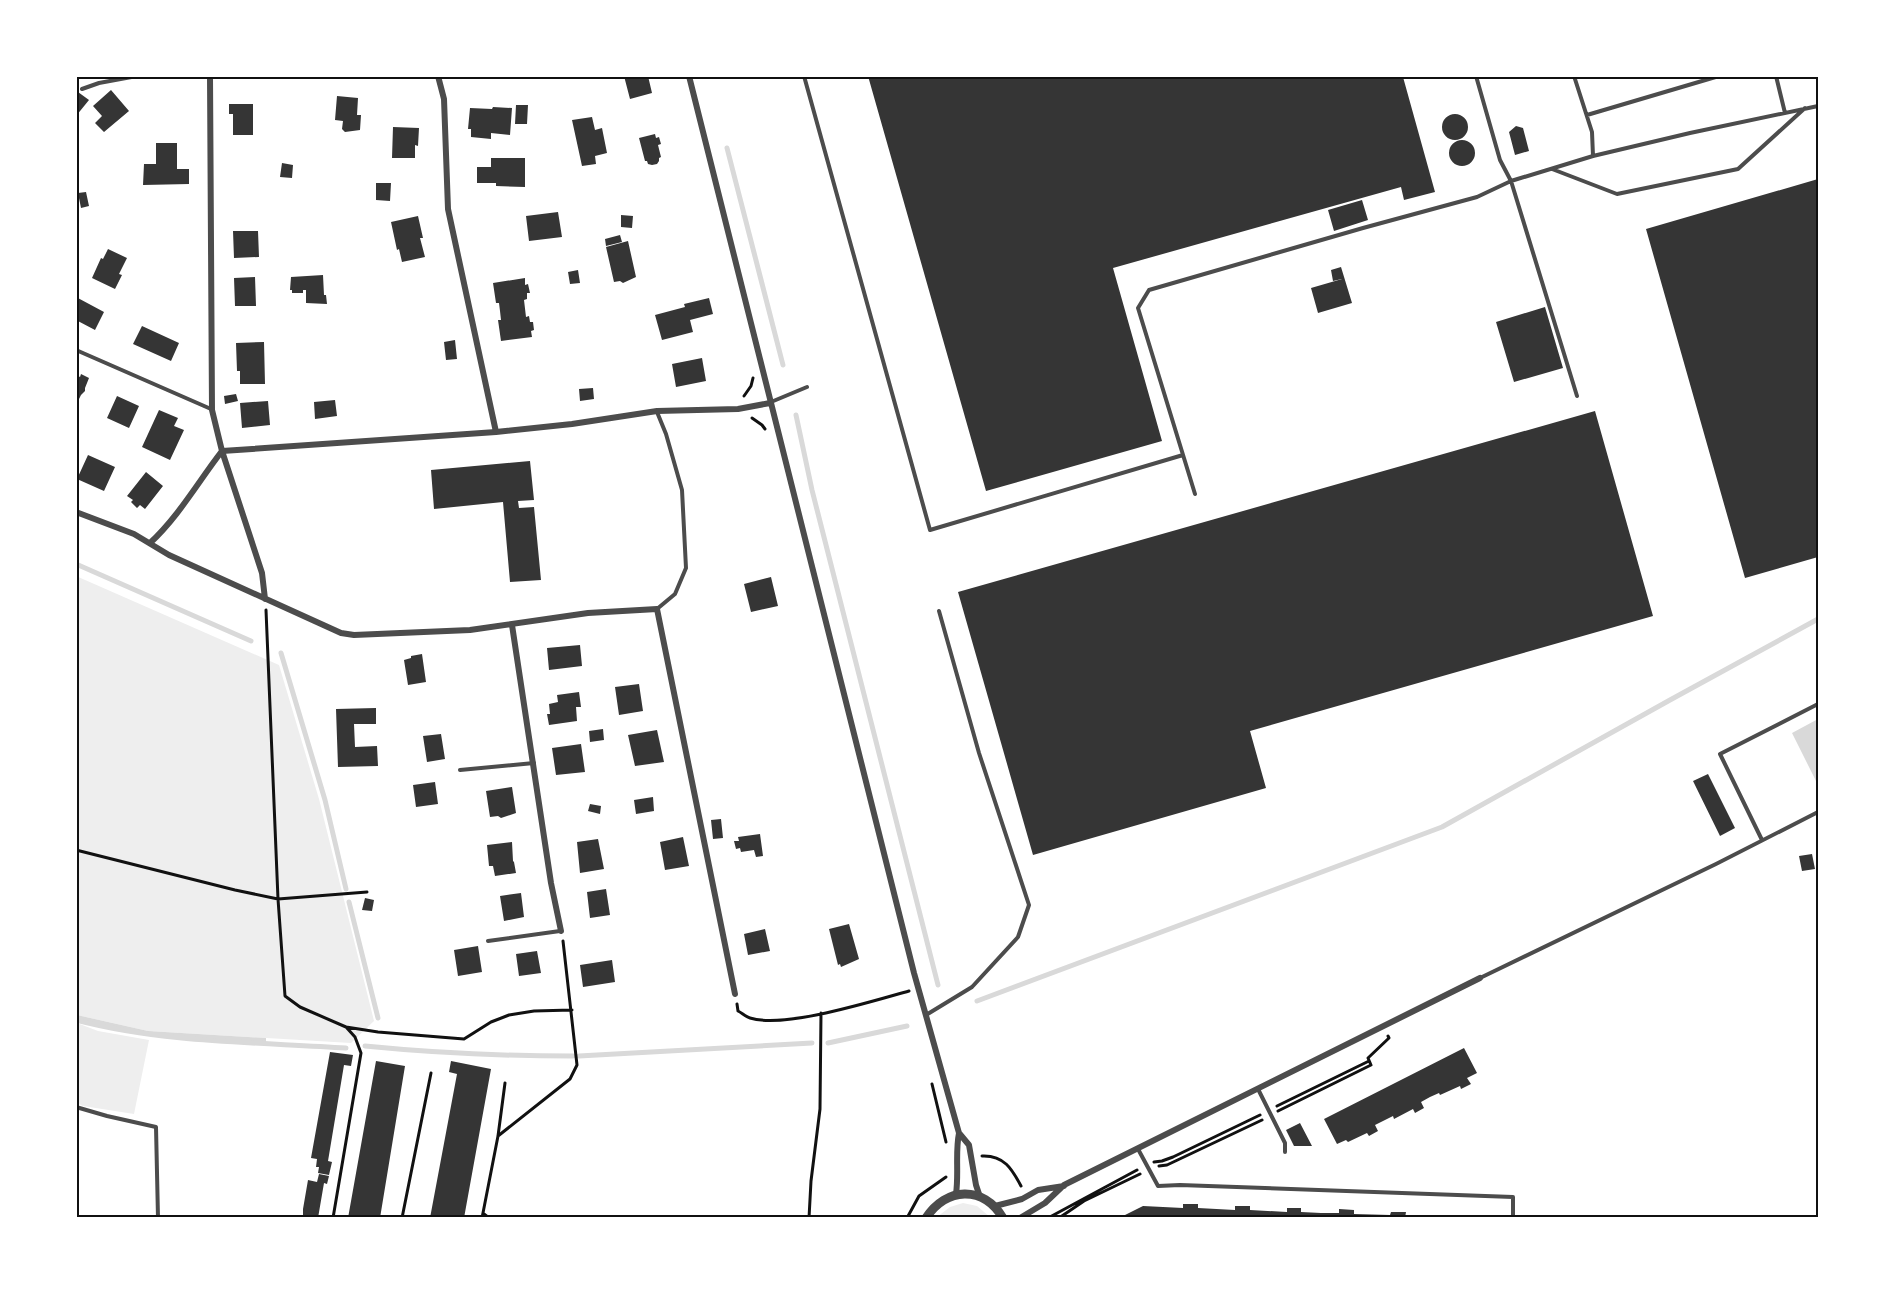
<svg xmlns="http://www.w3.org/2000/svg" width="1895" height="1294" viewBox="0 0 1895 1294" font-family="'Space Grotesk',sans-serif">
  <rect width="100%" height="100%" fill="#fff"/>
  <path fill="#eee" d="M76 576 279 665 319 799 374 1021 351 1043 148 1031 77 1015Z
    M77 1023 98 1031 149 1040 134 1114 83 1106 77 1103Z
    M963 1203 977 1206 990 1217H937L950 1207Z"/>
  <path fill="#d9d9d9" d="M1818 719V779L1816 781 1792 733Z
    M77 1015 148 1031 266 1038V1042C202 1039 139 1037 77 1020Z"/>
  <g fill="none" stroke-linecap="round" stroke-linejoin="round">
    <path stroke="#d9d9d9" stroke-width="5" d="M727 148 783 365
      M796 415 812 490 938 985
      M76 564 251 641
      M281 653 325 800 346 889
      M349 902 378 1018
      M977 1001 1442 827 1670 700 1818 619
      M76 1020C164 1043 256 1042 346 1048
      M828 1043 907 1026
      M365 1046C435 1053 504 1056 573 1056
      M579 1056 812 1043"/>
  </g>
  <path fill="#353535" d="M624 76H648L652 93 630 99Z
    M868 76 1403 77 1435 192 1404 200 1401 187 1113 268 1162 441 986 491Z
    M111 90 129 111 104 132 95 123 102 116 93 106Z
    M78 92 89 100 76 116V93Z
    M337 96 358 98 357 115H361L360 130 345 132 342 129 343 121 335 120Z
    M229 104H253V135H233V114H229Z
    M516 105H528L527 124H515Z
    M493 107 512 108 510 135 491 133V139L471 137V129H468L470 108 492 109Z
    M1442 127a13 13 0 1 1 26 0a13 13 0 1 1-26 0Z
    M592 117 595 130 602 128 607 153 595 156 596 164 582 166 572 120Z
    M1516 126 1523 128 1529 151 1515 155 1509 132Z
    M393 127 419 128 418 146 415 145V158H392Z
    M655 134 656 138 659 137 661 144 658 145 661 157 659 158V161L657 164 652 165 648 164 647 161H645L639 138Z
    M1449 153a13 13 0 1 1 26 0a13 13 0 1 1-26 0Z
    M156 143H177V169H189V184L143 185 144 164H156Z
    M491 158H525V187L496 186V183H477V167H491Z
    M282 163 293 165 292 178 280 177Z
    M1818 179V557L1745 578 1646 229Z
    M376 183H391L390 201 376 200Z
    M86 192 89 206 81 208 78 193Z
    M1362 200 1368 220 1334 231 1328 210Z
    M558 212 562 237 529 241 526 216Z
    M621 215 633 216 632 228 621 227Z
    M418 216 423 238H420L425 257 402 262 399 249 397 250 391 222Z
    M233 231H258L259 257 234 258Z
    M620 235 622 242 606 246 605 239Z
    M628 241 636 277 623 283 620 281 614 282 606 247Z
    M108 249 127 258 119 274 122 275 115 289 92 278 101 258 103 259Z
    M1341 267 1352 303 1318 313 1311 288 1342 279 1333 281 1331 270Z
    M578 270 580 283 570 284 568 272Z
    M323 275 324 295H326L327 304 306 303V290H303V293H292V290H290L291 277Z
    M255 277 256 306H235L234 278Z
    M525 278V285L528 284 530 293H527V299L524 300 526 317 529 316 530 322H533L534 330 531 331 532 337 501 341 498 320H501L500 311 499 303H496L493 283Z
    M76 297 104 312 95 330 76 320Z
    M709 298 713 314 690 320 693 332 662 340 655 315 685 307 684 304Z
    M1545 307 1563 368 1514 382 1496 322Z
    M142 326 179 343 171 361 133 344Z
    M455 340 457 359 446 360 444 342Z
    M264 342 265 384H240V371H237L236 343Z
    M702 358 706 381 676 387 672 364Z
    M81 374 89 378 85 388V391L81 395 76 405V375L80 377Z
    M593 388 594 399 580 401 579 389Z
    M236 394 238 401 225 404 224 396Z
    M117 396 139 406 129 428 107 418Z
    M335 400 337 416 315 419 314 402Z
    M268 401 270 425 242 428 240 403Z
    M159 410 178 418 174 426 184 430 170 460 142 447Z
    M1595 411 1653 616 1250 731 1266 788 1033 855 958 592Z
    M88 455 115 467 104 491 77 479Z
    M530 461 534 500 518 501 519 508 534 507 541 580 510 582 503 502 434 509 431 470Z
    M146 472 163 486 145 509 140 505 137 508 131 502 133 500 127 496Z
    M771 577 778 606 751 612 744 584Z
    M580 645 582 666 549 670 547 648Z
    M422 654 426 682 408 685 404 660 411 658V656Z
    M639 684 643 711 619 715 615 687Z
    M579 692 581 707H576L577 721 549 725 547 714H550L549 704 558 702 557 695Z
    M376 708V724H354L355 747 377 746 378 766 338 767 336 709Z
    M603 729 604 740 590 742 589 731Z
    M657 730 664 762 635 766 628 735Z
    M441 734 445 759 427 762 423 736Z
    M581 744 585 772 556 775 552 748Z
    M1708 774 1735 828 1720 836 1693 781Z
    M435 782 438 804 416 807 413 785Z
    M512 787 516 813 501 818 498 816 490 817 486 791Z
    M653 797 654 811 636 814 634 800Z
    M590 804 601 806 600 814 588 811Z
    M721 819 723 838 713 839 711 820Z
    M760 834 763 856 756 857 754 850 741 852 740 848 736 849 734 841H739L738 837Z
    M683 837 689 866 665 870 660 842Z
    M598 839 604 869 580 873 577 842Z
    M512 842 513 861 514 862 516 873 495 876 493 866H489L487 845Z
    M1812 854 1815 869 1802 871 1799 856Z
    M606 889 610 915 590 918 587 892Z
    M521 893 524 917 504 921 500 896Z
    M365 898 374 900 372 911 362 910Z
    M849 924 859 959 841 967 840 964 838 965 829 929Z
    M765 929 770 951 748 955 744 934Z
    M478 946 482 972 458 976 454 950Z
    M537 951 541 973 519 976 516 954Z
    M612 960 615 982 583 987 580 965Z
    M1464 1048 1477 1073 1467 1078 1471 1084 1461 1089 1460 1086 1440 1095 1439 1093 1430 1097 1421 1102 1424 1108 1415 1113 1413 1109 1394 1119 1393 1116 1375 1125 1378 1131 1369 1136 1367 1133 1348 1142 1346 1140 1337 1144 1324 1119Z
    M330 1052 353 1055 351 1066 344 1065 328 1161 332 1162 329 1175 318 1173 319 1167H316L317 1159 311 1158Z
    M376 1061 405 1066 380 1218H348Z
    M451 1061 491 1069 464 1218H430L457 1074 449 1072Z
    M1300 1123 1312 1146H1294L1286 1130Z
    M319 1174 329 1176 327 1184 324 1183 318 1218H303V1209L308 1180 317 1182Z
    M1183 1204H1198V1208L1235 1210V1206H1250V1210L1287 1212V1208H1301V1212L1321 1213H1339V1209L1354 1210V1214L1390 1215 1391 1212H1406L1405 1218H1119L1143 1206 1183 1208Z"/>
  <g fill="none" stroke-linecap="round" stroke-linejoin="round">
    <path stroke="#111" stroke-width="3" d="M744 396 751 386 753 378
      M752 418 762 425 765 429
      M266 610 278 899 285 996 300 1007 346 1027 355 1037 361 1053 333 1218
      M76 850 235 890 278 899 367 892
      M737 1004 738 1011C742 1013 746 1017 750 1018 784 1029 873 1001 909 991
      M346 1027 378 1032 464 1039 491 1022 509 1015 534 1011 572 1010
      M932 1084 946 1142
      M1277 1106 1369 1061
      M1278 1111 1371 1065 1368 1058 1389 1038 1388 1036
      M498 1136 570 1079 577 1065 563 941
      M982 1156C1004 1155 1012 1169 1021 1186
      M1154 1162 1162 1161 1173 1157 1260 1115
      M1159 1166 1167 1165 1262 1120
      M484 1214 489 1218
      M402 1218 431 1073
      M482 1218 498 1136 505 1083
      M809 1218 811 1181 820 1109 821 1013
      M907 1218 919 1196 946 1177
      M1048 1218 1137 1170
      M1059 1218 1084 1201 1140 1174"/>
    <path stroke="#4c4c4c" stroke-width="4" d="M804 76 930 530 1183 455
      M1476 76 1500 160 1511 181 1577 396
      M1574 76 1592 132 1593 156
      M1776 76 1785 113
      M82 89 99 83 137 76
      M1587 115 1719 76
      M1552 169 1617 194 1738 169 1805 108
      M76 350 211 409
      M771 402 807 387
      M1195 494 1138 308 1149 290 1363 228 1477 197 1511 181 1593 156 1690 133 1818 106
      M657 609 675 594 686 568 682 490 666 434 657 412
      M460 770 534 763
      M1762 840 1720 754 1818 704
      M488 941 560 931
      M1480 978 1716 864 1818 812
      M926 1015 972 987 1018 937 1029 905 979 753 939 611
      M1258 1089 1285 1143V1152
      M76 1107 107 1116 156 1127 158 1218
      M1138 1149 1158 1186 1180 1185 1513 1197V1218"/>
    <path stroke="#4c4c4c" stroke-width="6" d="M210 76 212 410 222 451 262 573 265 599
      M438 76 444 99 448 209 496 432
      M689 76 914 973 959 1133 969 1145 976 1185 980 1197
      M76 512 134 534 169 555 341 633 354 635 470 630 588 613 657 609 735 994
      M150 543C179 516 198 482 222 451L496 432 572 424 657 411 738 409 770 403
      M512 625 551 883 561 931
      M956 1194C959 1173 955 1153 959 1133
      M995 1206 1022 1199 1038 1190 1064 1186
      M1020 1218 1045 1203 1064 1185 1480 978"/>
    <path stroke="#4c4c4c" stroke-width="9" d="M926 1218C946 1187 983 1185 1003 1218"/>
  </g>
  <rect width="1895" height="1294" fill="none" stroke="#ffffff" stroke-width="156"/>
  <rect x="78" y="78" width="1739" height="1138" fill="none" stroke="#111" stroke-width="2"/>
</svg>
